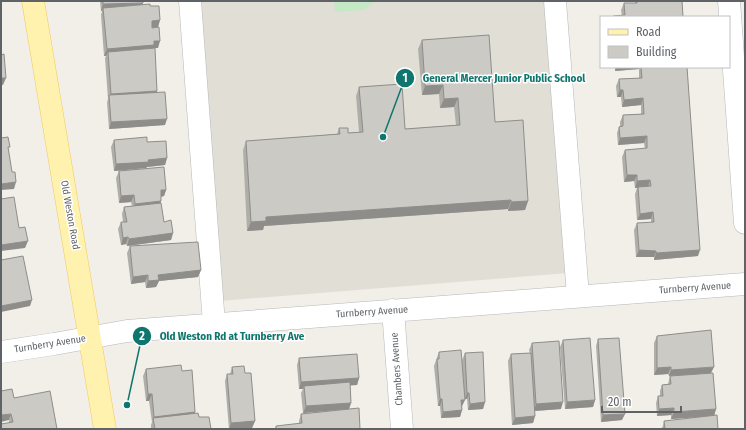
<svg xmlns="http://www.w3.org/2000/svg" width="746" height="430" viewBox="0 0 746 430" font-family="'Fira Sans Condensed',sans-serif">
  <rect width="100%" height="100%" fill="#f1efe8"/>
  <path fill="#e1ded6" d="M199 1H548L568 273 220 301Z"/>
  <path fill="#c5e8c5" d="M334 1H375L364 10 335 12Z"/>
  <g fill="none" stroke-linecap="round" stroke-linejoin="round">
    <defs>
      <path id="minor" d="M190 1 214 324
        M555 1 578 296
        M729 1 745 223
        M393 310 402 429
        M1 352 54 344 127 331 745 284"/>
      <path id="major" d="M33 1 105 429"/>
    </defs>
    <use href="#minor" stroke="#b5b8bc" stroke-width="23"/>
    <use href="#major" stroke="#f2c960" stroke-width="23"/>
    <use href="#minor" stroke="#fff" stroke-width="22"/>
    <use href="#major" stroke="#fff2af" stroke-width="22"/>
  </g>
  <path fill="#afaea9" d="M100 1H143L142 5 150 6 160 20 158 27H152L158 48H153V49L157 91V92L165 125 109 129 107 102 108 99 105 58 106 56H104L101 15 102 11H101Z
    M635 1H682L683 17 622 16 621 10 624 3H635Z
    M422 40 495 122 528 201 525 210 508 211V209L264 226 263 230 247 231 243 150 246 141 337 134 339 128 348 133 359 132 356 96 359 87 405 129 456 125 454 107 440 108 439 94 422 95 418 49Z
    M615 67H687L698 256 654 260V257H636L634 230 637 223H651V219L637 220 635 194 637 188H635L634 181 624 182 622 157 625 150 645 149 644 143 618 145 617 133 619 127 620 126V122L623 115 641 114V105L622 107 621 97H617L616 86 619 79 639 78V69L615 71Z
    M114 140 147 142 167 158 165 165 147 167 146 168 114 171 111 147Z
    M119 171 166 190 164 196 161 197V203L164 222 173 233 171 240 127 246 126 244 121 245 118 229 121 222H123L122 214 124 207 132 206 131 202 119 203 116 178Z
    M130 246 201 270 198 277 159 281 156 287 146 288 145 282 131 284 127 253Z
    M657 336 711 373 716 409 714 416 671 419V415L657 416 656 403 658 396H660V391L662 385 668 384 670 376H669L668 374 654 375V343Z
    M598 339 622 420 601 422 596 346Z
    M563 340 595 400 593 407 565 409 560 347Z
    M532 343 561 409 535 411V416L533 423 512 425 508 361 511 354 530 353 529 350Z
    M439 352 464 390 462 360 465 353 485 402 483 409 468 410 467 399H465L462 406V410L460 417 441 418 440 406H438L434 366Z
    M299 358 359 378 357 385H350L351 403 349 409 360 429H275L276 426 299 424V421L301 414 341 410 303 413 301 393 303 389H299L297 365Z
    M232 367 245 373 255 421 252 428 229 429 225 381 227 374H230Z
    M146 369 182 371 195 412V413L211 429H151V425L152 422 149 401H146L143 376Z
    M14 398 57 429 9 423V420Z
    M664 421 718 429H662Z"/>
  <path fill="#8f8d8a" d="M143 3 140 9 103 8 102 11H101L103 4Z
    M160 20 158 27 150 28 152 21Z
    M154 41H160L158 48H153L152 52H108L106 56H104L107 49Z
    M616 67H639V69L615 71Z
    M1 78H6L3 85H1Z
    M443 85 439 94 422 95 425 86Z
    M620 90H623L621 97H617Z
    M157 91 155 98 109 97 111 94Z
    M458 98 454 107 440 108 444 99Z
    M643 98 641 105 622 107 624 100Z
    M167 119 165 125 109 129 111 122Z
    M647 136 644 143 618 145 620 138Z
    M167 158 165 165 147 167 146 168 114 171 116 164 148 160Z
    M627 175H637L634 181 624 182Z
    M650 180 648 187 635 188 637 181Z
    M16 182 14 189 1 190V184Z
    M161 190H166L164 196 158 197Z
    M134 195 131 202 119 203 121 196Z
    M511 200 508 209 264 226 263 230 247 231 251 222 266 217Z
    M161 201 159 208 132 211 135 204Z
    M528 201 525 210 508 211 511 202Z
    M653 212 651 219 637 220 640 214Z
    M173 233 171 240 127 246 129 239Z
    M128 237 126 244 121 245 123 238Z
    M28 241 25 248 1 251V245Z
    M639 250 656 251 654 257H636Z
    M700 250 698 256 654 260 656 253Z
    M201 270 198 277 159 281 156 287 146 288 148 281 158 275Z
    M148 275 145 282 131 284 133 277Z
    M32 300 30 306 1 312V306Z
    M671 367 668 374 654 375 657 368Z
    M714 367 711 373 669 376 671 370Z
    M359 378 357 385 304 389V386L303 389H299L301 382Z
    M467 393H469L467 399H465Z
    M148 394H152L149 401H146Z
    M440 399H442L440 406H438Z
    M461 400H465L462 406H459Z
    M595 400 593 407 565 409 567 402Z
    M485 402 483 409 468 410 470 404Z
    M563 402 561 409 534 411 536 404Z
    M351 403 349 409 303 413 306 406Z
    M674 408 671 415 657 416 659 409Z
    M716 409 714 416 671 419 674 412Z
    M462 410 460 417 441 418 443 412Z
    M195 412 193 419H153L154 417Z
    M11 414 9 420 1 422V415Z
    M625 414 622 420 601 422 603 415Z
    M535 416 533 423 512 425 515 418Z
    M255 421 252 428 229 429 231 423Z"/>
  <path fill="#cccac5" stroke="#8f8d8a" d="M103 1H143V3L103 4Z
    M637 1H682L683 17H613V16L625 15 624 3H637Z
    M150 4V6H159L160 20 152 21V28L159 27 160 41H154V45L107 49 103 8Z
    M489 35 495 122 523 120 528 201 511 202V200L266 217V221L251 222 246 141 340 134 339 128H348V133L363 132 359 87 402 84 405 129 460 125 458 98 444 99 443 85 425 86 422 40Z
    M155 48 157 91 111 94 108 52Z
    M4 54 6 78H1V55Z
    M641 67H687L700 250 656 253V251L639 250 637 223 654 222 653 212 640 214 638 187 651 186 650 180 637 181V175H627L625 150 647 148V136L620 138 619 127 623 126V115L644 114 643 98 624 100 623 90H620L619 79 642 78Z
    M165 92 167 119 111 122 109 95Z
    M8 137 10 147H8L12 172H15L16 182 1 184V138Z
    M147 137V142L166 141 167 158 148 160 149 162 116 164 114 140Z
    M164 167 166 190H161V201L135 204 134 195 121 196 119 171Z
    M14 197 19 228 25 227 28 241 1 245V199Z
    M161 203 164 222 171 220 173 233 129 239 128 237 123 238 121 222H127L124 207Z
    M198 242 201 270 158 275 159 280 148 281V275L133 277 130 246Z
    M23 256 32 300 1 306V260Z
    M711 330 714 367 671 370V367L657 368V336Z
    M590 338 595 400 567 402 563 340Z
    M619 338 625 414 603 415 598 339Z
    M559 341 563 402 536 404 532 343Z
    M461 350 465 400H461L462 410 443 412 442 399H440L437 359H439V352Z
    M483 352 485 402 470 404 469 393H467L465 353Z
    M531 353 535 416 515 418 511 354Z
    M357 354 359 378 301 382 299 358Z
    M181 365 182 371 192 370 195 412 154 417 152 394H148L146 369Z
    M244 366 245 373H251L255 421 231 423 227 374H233L232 367Z
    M713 373 716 409 674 412V408L659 409 658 396H663L662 385 671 384 670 376Z
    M350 382 351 403 306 406 304 386Z
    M12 389 14 398 50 391 57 429H1V424L13 422 11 414 1 415V391Z
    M359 408 360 429H276V426L302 423 301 414Z
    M198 413 199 417H209L211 429H155L153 418Z
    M717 415 718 429H657L665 428 664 421Z"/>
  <g text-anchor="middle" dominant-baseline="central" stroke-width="3" stroke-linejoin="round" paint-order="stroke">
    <g font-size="10" fill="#5f6368" stroke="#fff">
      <text transform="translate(70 215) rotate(80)">Old Weston Road</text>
      <text transform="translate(695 288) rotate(-4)">Turnberry Avenue</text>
      <text transform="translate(372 312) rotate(-4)">Turnberry Avenue</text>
      <text transform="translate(50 344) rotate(-9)">Turnberry Avenue</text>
      <text transform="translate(397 369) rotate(-94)">Chambers Avenue</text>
    </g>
  </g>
  <path fill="none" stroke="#0f766e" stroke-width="1.5" d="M383 137L405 78M127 405L142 336"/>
  <g fill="#0f766e" stroke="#fff" stroke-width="1.5">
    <circle cx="383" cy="137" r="4"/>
    <circle cx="127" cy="405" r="4"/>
    <circle cx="405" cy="78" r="10"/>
    <circle cx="142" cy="336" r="10"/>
  </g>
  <g font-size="12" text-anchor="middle" font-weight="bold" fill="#fff">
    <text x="405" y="82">1</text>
    <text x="142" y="340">2</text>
  </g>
  <g font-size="11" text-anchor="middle" font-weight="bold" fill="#0f766e" stroke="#fff" stroke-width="3" stroke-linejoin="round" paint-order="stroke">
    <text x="504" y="82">General Mercer Junior Public School</text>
    <text x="232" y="340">Old Weston Rd at Turnberry Ave</text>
  </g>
  <rect width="746" height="430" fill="none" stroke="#5f6368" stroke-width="4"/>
  <rect x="600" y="16" width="130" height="52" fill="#ffffff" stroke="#bfc1c3"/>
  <rect x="608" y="29" width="20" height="6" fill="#fff2af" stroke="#bfc1c3"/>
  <text x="636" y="36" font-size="12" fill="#5f6368">Road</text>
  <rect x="608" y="46" width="20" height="12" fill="#cccac5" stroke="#bfc1c3"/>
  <text x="636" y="56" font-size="12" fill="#5f6368">Building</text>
  <path d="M602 406v6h79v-6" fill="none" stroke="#5f6368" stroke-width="2"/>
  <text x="608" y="406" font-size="12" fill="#5f6368" stroke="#ffffff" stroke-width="3" paint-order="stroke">20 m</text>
</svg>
